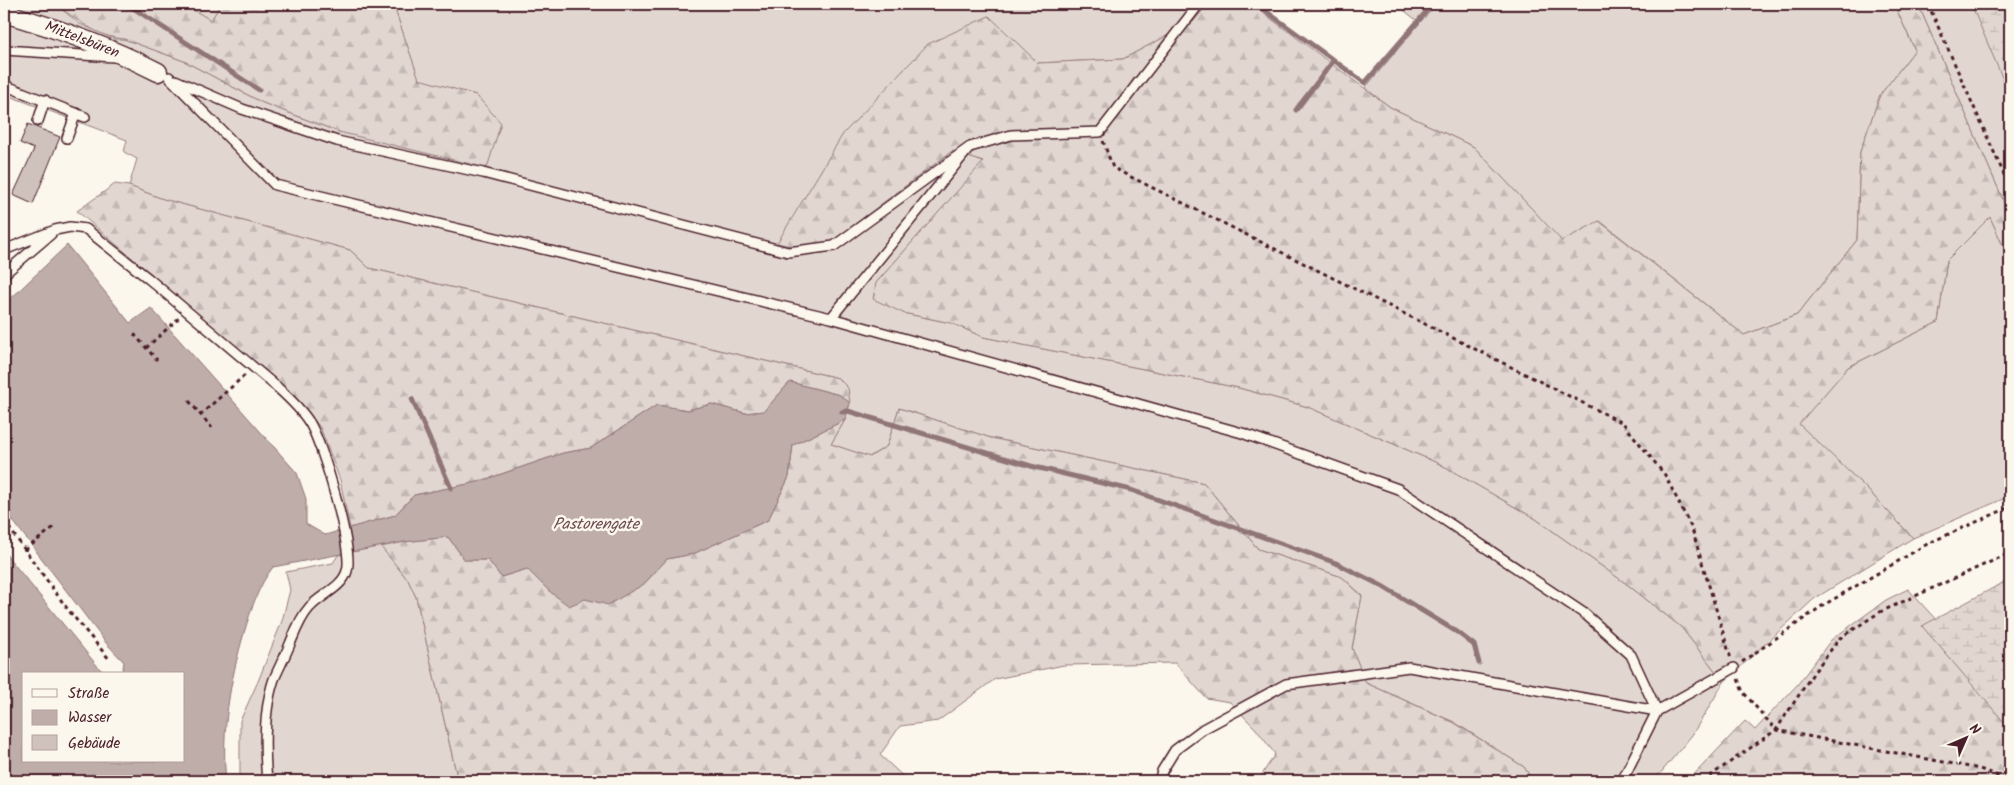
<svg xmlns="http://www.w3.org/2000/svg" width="2014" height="785" viewBox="0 0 2014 785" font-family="Kalam,sans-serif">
  <defs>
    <pattern id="forest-firs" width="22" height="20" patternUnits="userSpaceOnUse" patternTransform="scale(1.25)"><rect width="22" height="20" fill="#e2d7d0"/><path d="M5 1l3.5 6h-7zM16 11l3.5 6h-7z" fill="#c3b8b3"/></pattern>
    <pattern id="wetland-marsh" width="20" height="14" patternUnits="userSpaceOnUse" patternTransform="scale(1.25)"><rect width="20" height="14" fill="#e2d7d0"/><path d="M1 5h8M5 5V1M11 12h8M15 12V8" fill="none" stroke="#c3b8b3"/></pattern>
  </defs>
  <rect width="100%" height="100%" fill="#fbf7ec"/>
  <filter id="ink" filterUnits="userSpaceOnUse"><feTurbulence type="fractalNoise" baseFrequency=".02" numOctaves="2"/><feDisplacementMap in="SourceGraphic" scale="10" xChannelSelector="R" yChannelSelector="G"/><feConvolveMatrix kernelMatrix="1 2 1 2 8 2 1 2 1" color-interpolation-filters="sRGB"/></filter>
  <g filter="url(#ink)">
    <path fill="#e2d7d0" stroke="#967b7e" d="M4 4H55L80 24 115 39H124L184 61 263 103 339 132 476 95 419 80 393 4H1208L1193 22 1123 59 1037 63 988 16 895 193 952 151 984 162 876 283 903 313 951 323 983 337 1239 388 1308 407 1440 464 1536 519 1628 585 1681 627 1724 682 1692 735 1654 781H1533L1524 767 1454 722 1366 683 1352 649 1362 595 1342 577 1258 549 1204 483 991 438 899 408 887 446 869 457 831 444 845 420 850 403 838 378 369 268 350 250 163 199 129 186 137 159 124 152 127 140 4 94Z
      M183 4H221L211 21Z
      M1396 4H1894L1915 50 1880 95 1860 152 1857 240 1797 315 1744 335 1600 221 1562 242 1474 147 1390 107 1365 88 1420 23Z
      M1918 4H2010V216Z
      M1990 217 2010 261V496L1913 538 1865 487 1798 424 1848 367 1938 322 1947 260Z
      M381 546 408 580 416 597 458 781H240V721L259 679 282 621 290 590 286 572 333 563 338 555Z"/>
    <path fill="url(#forest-firs)" stroke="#967b7e" d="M55 4H183L211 20 221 4H393L419 79 476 95 501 123 487 168 339 132 263 103 184 61 124 39C96 37 76 18 55 4Z
      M1208 4H1251L1390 107 1474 147 1562 241 1599 221 1744 335 1797 315 1857 240 1860 152 1880 95 1915 50 1894 4H1918L2010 216V261L1990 217 1947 260 1938 322 1848 367 1799 424 1865 487 1913 538 1814 599 1724 682 1681 627 1628 585 1536 519 1440 464 1308 407 1239 388 983 337 951 323 903 313 873 299 876 283 983 162 952 151 831 242 794 247 777 243 843 134 928 44 989 16 1038 63 1123 59 1193 22Z
      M115 184 129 186 163 199 350 250 369 268 838 378 848 388 850 403 840 395 790 382 764 411 745 413 711 404 688 410 657 405 591 448 563 453 478 482 414 495 395 515 350 528 340 480 320 427 288 391 77 211Z
      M899 408 991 438 1204 483 1258 549 1342 577 1362 596 1352 648 1366 683 1453 722 1524 767 1533 781H1258L1275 754 1256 729 1230 702 1206 698 1175 663 1064 665 995 679 938 721 900 726 880 755 908 781H458L416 597 408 580 381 547 404 542 448 537 465 560H488L501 577 527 569 549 591 608 604 644 584 667 559 693 554 768 520 789 477 793 445 845 420 831 444 870 457 887 446Z
      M1908 589 1960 646 2010 710V781H1688L1745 721 1755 730 1798 684 1831 640 1886 600Z"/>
    <path fill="url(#wetland-marsh)" stroke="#967b7e" d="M1971 4H2010V96Z
      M2010 579V729L1922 626Z"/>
    <path fill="#bfadaa" stroke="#907477" d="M67 245 130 323 151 308 297 473 306 499V524L325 535 395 515 414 495 478 482 563 453 591 448 657 405 688 410 711 404 745 413 764 411 790 382 840 395 850 403 845 420 793 445 789 477 768 520 693 554 667 559 644 584 608 605 585 599 569 606 549 591 527 569 501 577 488 560H465L448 537 404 542 273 567C258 586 251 610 244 633 230 681 221 731 226 781H4V552L99 668 106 674H24V761H184V674H122L124 662 106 643 4 509V305Z"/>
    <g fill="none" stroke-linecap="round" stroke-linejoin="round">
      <path stroke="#907477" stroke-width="5" d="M132 4 130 6 259 90
        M1256 4 1365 83 1433 4
        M1296 110 1334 60
        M412 399 451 488
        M842 412 848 411 1031 466 1131 490 1336 563 1382 586 1457 632 1474 645 1479 663"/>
    </g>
    <path fill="#cfc2bc" stroke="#4a1f2b" d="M28 124 60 137 33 204 13 195 34 149 20 143Z"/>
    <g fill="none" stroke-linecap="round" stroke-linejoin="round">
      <defs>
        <path id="service" d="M4 50 114 57
          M169 77 275 185 831 318 1242 433 1398 489 1585 614 1631 655 1657 711 1622 781
          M175 80 242 109 337 141 483 173 788 252 834 246 970 147
          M4 85 85 117
          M38 121 45 100
          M67 138 76 113
          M4 250 55 230 70 227 86 229 149 279 278 388C289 398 301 409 309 422 322 441 354 551 347 571 342 588 320 595 309 608 300 618 295 632 290 644 285 656 279 668 274 679 263 711 264 748 267 781
          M4 274 51 234
          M831 318 970 147 1011 135 1100 132 1199 4
          M1159 781 1162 771 1175 750 1203 729 1286 684 1409 667 1657 711 1734 668"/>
        <path id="minor" d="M4 13C56 28 109 47 158 72"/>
      </defs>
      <use href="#service" stroke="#4a1f2b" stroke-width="12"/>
      <use href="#minor" stroke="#4a1f2b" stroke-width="21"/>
      <path stroke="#4a1f2b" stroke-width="3" stroke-dasharray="4 4" stroke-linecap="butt" d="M1928 4 2010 188
        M1103 141 1113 168 1623 423 1665 475 1692 529 1731 659
        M134 334 157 360
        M146 348 179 318
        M189 401 212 428
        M200 415 245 375
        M4 521 69 611 110 660
        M25 550 54 527
        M1742 662 1822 606 1929 543 2010 507
        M1738 679 1743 692 1776 730 1980 769 2010 781
        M1703 781 1776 730 1814 672 1840 638 1880 612 2010 553"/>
      <use href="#service" stroke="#fbf7ec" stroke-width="9"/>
      <use href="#minor" stroke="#fbf7ec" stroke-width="18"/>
    </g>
  </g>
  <g text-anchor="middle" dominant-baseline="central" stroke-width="5" stroke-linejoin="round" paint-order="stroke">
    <g font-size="15" fill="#4a1f2b" stroke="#fbf7ec">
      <text transform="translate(82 40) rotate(21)">Mittelsbüren</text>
    </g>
    <g font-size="16" font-style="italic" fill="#6d4a51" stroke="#fbf7ec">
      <text x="596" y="524">Pastorengate</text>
    </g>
  </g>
  <rect width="2014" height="785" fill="none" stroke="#fbf7ec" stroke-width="20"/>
  <rect x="10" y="10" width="1994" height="765" fill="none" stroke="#4a1f2b" stroke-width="2" filter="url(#ink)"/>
  <rect x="22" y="672" width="162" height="90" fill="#fbf7ec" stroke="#b4a19f"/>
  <rect x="32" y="689" width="25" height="8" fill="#fbf7ec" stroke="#b4a19f"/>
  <text x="68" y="698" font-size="15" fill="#4a1f2b">Straße</text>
  <rect x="32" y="710" width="25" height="15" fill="#bfadaa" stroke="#b4a19f"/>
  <text x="68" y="722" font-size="15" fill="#4a1f2b">Wasser</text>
  <rect x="32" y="735" width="25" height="15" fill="#cfc2bc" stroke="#b4a19f"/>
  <text x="68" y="748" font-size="15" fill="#4a1f2b">Gebäude</text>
  <g transform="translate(1966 738) rotate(45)" stroke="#fbf7ec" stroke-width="4" paint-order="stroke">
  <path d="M0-4L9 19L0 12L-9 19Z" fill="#4a1f2b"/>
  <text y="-8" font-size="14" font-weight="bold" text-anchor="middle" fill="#4a1f2b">N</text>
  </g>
</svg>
